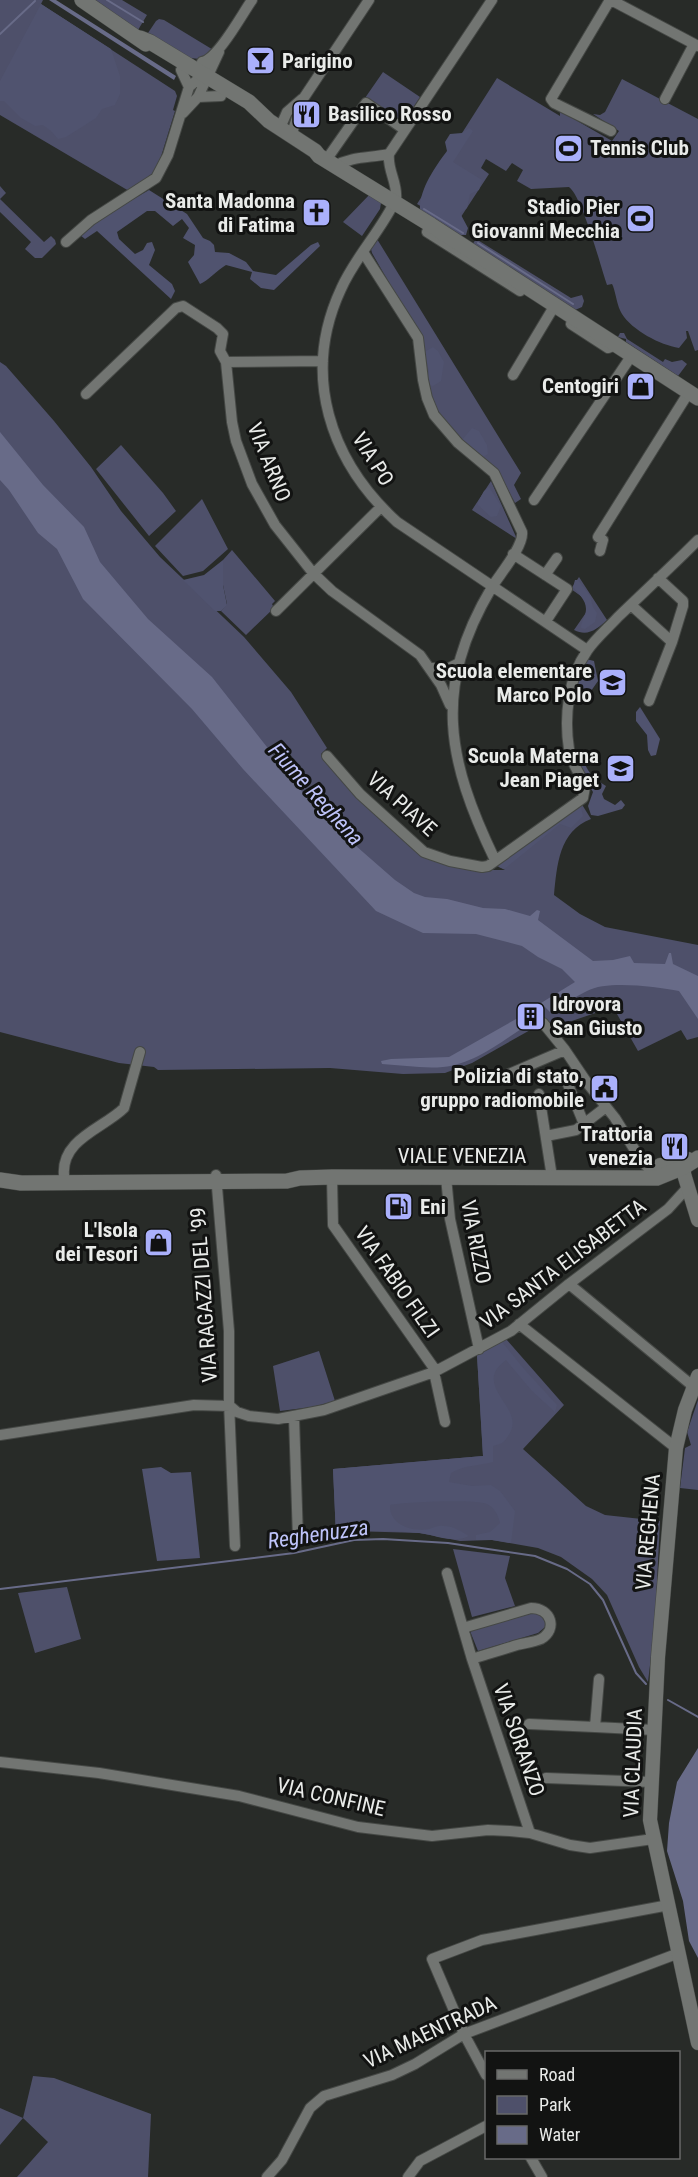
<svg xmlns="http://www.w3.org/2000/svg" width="698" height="2177" viewBox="0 0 698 2177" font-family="'Roboto Condensed',sans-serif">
  <rect width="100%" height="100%" fill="#282b28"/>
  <path fill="#4e506a" d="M0 0H43L41 4 175 91 177 96 173 110 175 111 159 163 152 174 129 191 0 115Z
    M93 0H122L147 15 138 30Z
    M159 19 164 20 215 51 200 59 190 58 148 33 156 21Z
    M383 72 420 97 403 123 365 98Z
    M497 78 560 116V111L612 141 619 131 593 114 600 115 605 112 622 79 698 119V350L695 351 688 331H686L687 338 679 348C660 345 632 330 622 314 617 306 616 294 613 286L612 284 607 285C600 265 583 198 569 187L531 189 517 181 523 170 512 163 506 171 486 159 481 168 489 174 455 226 417 204Z
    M0 186 6 193 0 199 44 242 51 236 55 240 56 244 42 258H35L25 249 31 242 0 212Z
    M372 192 381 203 380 209 362 236 343 222Z
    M377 239 521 473 514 485 521 499 515 503 500 475 453 432 438 413 431 398 423 342 372 253 371 249Z
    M476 239 571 298 582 295 584 301 582 307 575 310 472 245Z
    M620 333H624L627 339 663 362 665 359 672 362 682 360 687 364 678 376 626 342V339L618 337Z
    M0 362 6 366 54 421 91 467 121 511 160 557 244 637 291 692 327 748 321 754 332 770 420 853 478 870H505L497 866 581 803 591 819C559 831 557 865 554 895L580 914 605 927 698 945V1037L687 1040 681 1030 638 1051 613 1007 563 1024 553 1029 548 1025 532 1029 472 1063 445 1073 403 1074 330 1068 158 1070 154 1067 119 1063 0 1032Z
    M121 445 163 493 176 511 149 536 96 469Z
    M491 481 517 539 472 510Z
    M202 499 228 549 203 571 183 576 155 546Z
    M232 550 275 601 272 604 274 608 246 635 221 611 227 604 223 585V560Z
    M579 577 607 620C597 629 588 637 574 630L592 604 571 589Z
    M506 1339 564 1405 523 1449 586 1506 605 1515 660 1521 655 1623 648 1682 639 1667 607 1595 592 1579 561 1557 538 1548 492 1540 460 1541 420 1533 349 1531 336 1535 333 1469 483 1456 477 1355Z
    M319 1351 335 1401 312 1407 280 1411 273 1366Z
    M698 1400V1490L680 1488 685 1448 691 1445 687 1432Z
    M453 1549 510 1556 505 1578 515 1606 472 1617Z
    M67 1587 81 1639 35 1653 18 1593Z
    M539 1610 546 1621 545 1627 538 1633 478 1651 470 1631Z
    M33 2076 54 2078 151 2114 148 2177H17L48 2142 23 2118 0 2145V2108L23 2118Z"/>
  <path fill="#50536f" d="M41 4 111 49 120 76V94L115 105 102 109 96 118 66 137 58 139 51 131 43 125 35 126 21 118 4 101H0V81Z
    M469 128 473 131 453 162 482 180 479 190 470 194 467 208 460 213 468 228 466 235H460L420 210C419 190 435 167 447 151L445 142 450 134 462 133Z
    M149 190 187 214 203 238 210 241 214 245 215 252 229 253 246 262 253 271 276 275 311 245 318 242 320 246 274 290 261 288 250 279 252 272 226 265C217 270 208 281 200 284L188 262 194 255 195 245 183 238 189 228 182 219 173 226 155 211H147L117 232 119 239 135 254 143 250 147 243 152 242 155 250 149 265 172 284 175 291 171 299 97 231 85 239 80 235 99 219Z
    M433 347 438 351 444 362 441 381 433 386 429 385 427 380 429 371 425 354 426 351Z
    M472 428 479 431 487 445 488 454 483 457 462 440Z
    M489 487 501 506 497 516 491 517 477 504 484 491Z
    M223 560V585L227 605 221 611H215L183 580 204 575Z
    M575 580H578L590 596 593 607 597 613 595 622 585 629 581 628C581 621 586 616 586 609 586 600 578 593 573 587Z
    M586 659 594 661 598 681 591 691H579L574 687Z
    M640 707 660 739 656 755 651 756 648 750 647 735 636 721V712Z
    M583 758C587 773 594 778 606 786L602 794 604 799 615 805 621 800 625 805 622 809 598 816 591 815 588 806 593 792 585 779 579 762Z
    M581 807 583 816 571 828 560 824 508 866 504 869 499 867 498 862 574 808Z
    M502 1342 524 1369 557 1405 555 1412 532 1391 506 1360C469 1387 529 1408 508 1436 504 1443 501 1444 493 1446V1462C478 1466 464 1465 451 1473L449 1482 472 1486 491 1485 500 1491 515 1511 511 1543 492 1540H476V1535L490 1532 500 1523C498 1515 495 1508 487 1504 473 1499 406 1502 390 1505 389 1525 412 1532 429 1529 434 1528 437 1525 443 1526 454 1526 460 1531 469 1536 453 1544 436 1535 419 1533 396 1531 358 1529 336 1535L333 1469 483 1456 477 1355Z
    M161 1467 171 1473 191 1472 200 1558 157 1561 142 1469Z"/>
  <path fill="#686b88" d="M49 0H56L176 76 174 80Z
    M0 432 43 485 84 527 100 562 148 619 212 677 307 798 340 832 395 880 414 893 425 897 447 899 483 908 505 909 530 916 537 910 540 911 538 920 593 961 613 960 630 956 634 963 665 964 669 953H671L673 964 698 976V1019L679 991C656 987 608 980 587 991 574 997 563 1006 551 1013L541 1003 575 982 562 969 538 957 522 946 476 934 423 933 376 911 243 769 192 709 83 599 57 549 38 533 9 490 0 480Z
    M525 1014 530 1023C505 1039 475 1064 443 1067 424 1069 402 1065 382 1064L381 1061 391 1059 449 1057Z
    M698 1748V1958L689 1941 683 1901 667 1851 669 1823 677 1782Z"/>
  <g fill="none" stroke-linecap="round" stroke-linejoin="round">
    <path stroke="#686b88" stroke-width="2" d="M107 0 143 22
      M0 34 35 1
      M424 209 463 233
      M478 243 573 304
      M0 1589 294 1553 354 1540 383 1539 448 1543 488 1549 535 1556 567 1569 590 1584 603 1600 636 1673 646 1684
      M668 1700 698 1717"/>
    <defs>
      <path id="minor" d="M610 0 551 99 554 103 611 131
        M611 0 698 46
        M202 62C218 59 242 14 252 0
        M181 70 189 87
        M198 97 221 96
        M665 99 694 44
        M183 113 198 97 219 52
        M280 128 287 112 302 99
        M291 136 303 99 369 0
        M389 154C387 170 398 183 396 199 381 231 355 257 341 289 301 375 330 461 397 522L587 650
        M329 156 366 103 405 130
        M335 166C352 156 370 158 389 154L492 0
        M431 225 427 232 520 291
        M66 242 91 220 156 178 168 155 189 87 197 80 207 61
        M363 252 418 338 423 380 427 398 434 415 458 443 494 473 522 532C524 546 500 574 492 587 432 688 447 760 495 860
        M571 324 608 348 613 346
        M226 362 323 361
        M513 375 555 305
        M86 394 176 308 183 306 217 328 223 334 220 351 226 362 232 422 236 441 252 484 275 525 313 573 332 591 420 655 441 685 450 705
        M534 500 632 355
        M600 551 603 540 598 537 689 392
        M513 554 567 589 546 621
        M545 575 557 558
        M658 578 683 601V606L672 642
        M631 605 672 642 649 701
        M276 611 381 507
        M430 668H449L459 663
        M327 756 360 794 424 852 450 861 482 867 488 866 583 798 585 787C581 774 571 764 569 749 564 717 568 678 587 651 595 639 608 628 618 617 645 591 672 566 698 540
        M543 1023 565 1050 588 1084 615 1118 641 1160 657 1178
        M495 1080 565 1050
        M567 1082 584 1124
        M539 1094 552 1177
        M546 1136 576 1130 606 1107
        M64 1175C61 1139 104 1128 124 1108L140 1052
        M216 1175 229 1331V1403L235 1546
        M332 1177 333 1225 436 1371
        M446 1177 450 1219 479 1349
        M569 1284 694 1387
        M519 1324 676 1448
        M434 1372 445 1422
        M294 1417 298 1539
        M0 1435 194 1405 230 1406 237 1412 249 1416 278 1419 324 1410 434 1372 511 1331 569 1284 668 1209 688 1187
        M447 1573 472 1659 530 1833
        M463 1628 531 1608C551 1608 558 1629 541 1639 534 1642 525 1643 517 1645 502 1650 487 1654 472 1659
        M599 1679 595 1727 654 1730
        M529 1724 595 1727
        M0 1762 99 1773 239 1796 358 1827 432 1836 488 1830 510 1831 530 1833 570 1845 590 1848 653 1839
        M546 1778 651 1782
        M486 2075 464 2034 432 1959 482 1940 669 1905
        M531 2158 542 2177
        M267 2177 282 2160 310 2108 324 2096 392 2075 415 2064 464 2034 679 1953
        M408 2177 420 2161 486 2126"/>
      <path id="tertiary" d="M688 1159 684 1167V1174L698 1220
        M660 1165 683 1167
        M698 1376 685 1410 676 1448 658 1657 650 1820 698 2043"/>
      <path id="secondary" d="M82 0 146 44
        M140 38 150 42 249 102 269 121 315 151 319 156 431 225 698 398
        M0 1180 21 1183 287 1181 300 1178 332 1177 657 1178 684 1167 698 1158"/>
    </defs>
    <use href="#minor" stroke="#454845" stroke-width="12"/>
    <use href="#tertiary" stroke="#454845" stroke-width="15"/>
    <use href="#secondary" stroke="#454845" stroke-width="16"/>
    <use href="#minor" stroke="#727572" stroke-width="10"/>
    <use href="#tertiary" stroke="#727572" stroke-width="14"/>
    <use href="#secondary" stroke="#727572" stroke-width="15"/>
  </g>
  <defs>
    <symbol id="bar-square" viewBox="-11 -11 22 22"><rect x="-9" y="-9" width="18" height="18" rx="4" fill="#aab0fb" stroke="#121312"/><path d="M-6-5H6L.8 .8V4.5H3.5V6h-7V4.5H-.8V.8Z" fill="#111"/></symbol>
    <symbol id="restaurant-square" viewBox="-11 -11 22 22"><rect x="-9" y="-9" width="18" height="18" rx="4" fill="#aab0fb" stroke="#121312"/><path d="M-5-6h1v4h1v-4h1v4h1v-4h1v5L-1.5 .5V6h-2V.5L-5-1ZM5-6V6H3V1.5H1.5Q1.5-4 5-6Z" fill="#111"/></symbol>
    <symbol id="stadium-square" viewBox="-11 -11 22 22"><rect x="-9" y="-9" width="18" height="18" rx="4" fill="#aab0fb" stroke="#121312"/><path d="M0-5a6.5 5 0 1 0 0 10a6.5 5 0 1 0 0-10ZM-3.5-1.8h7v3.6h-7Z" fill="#111"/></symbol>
    <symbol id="church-square" viewBox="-11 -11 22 22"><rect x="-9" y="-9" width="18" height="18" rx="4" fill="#aab0fb" stroke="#121312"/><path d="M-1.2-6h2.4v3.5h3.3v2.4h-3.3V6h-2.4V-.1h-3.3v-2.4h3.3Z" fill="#111"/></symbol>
    <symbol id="shop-square" viewBox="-11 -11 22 22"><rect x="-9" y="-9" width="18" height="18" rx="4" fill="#aab0fb" stroke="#121312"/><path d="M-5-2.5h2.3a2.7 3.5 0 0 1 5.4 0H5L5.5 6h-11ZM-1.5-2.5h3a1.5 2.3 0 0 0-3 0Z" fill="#111"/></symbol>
    <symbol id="school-square" viewBox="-11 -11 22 22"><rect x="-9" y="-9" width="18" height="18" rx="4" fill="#aab0fb" stroke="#121312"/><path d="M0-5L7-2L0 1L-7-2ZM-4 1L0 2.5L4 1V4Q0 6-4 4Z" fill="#111"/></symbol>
    <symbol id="building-square" viewBox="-11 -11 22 22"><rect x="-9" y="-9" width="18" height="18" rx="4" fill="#aab0fb" stroke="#121312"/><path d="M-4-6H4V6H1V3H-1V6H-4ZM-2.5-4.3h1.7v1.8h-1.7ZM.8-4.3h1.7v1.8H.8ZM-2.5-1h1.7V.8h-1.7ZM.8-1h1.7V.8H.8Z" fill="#111"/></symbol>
    <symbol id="civic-square" viewBox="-11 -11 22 22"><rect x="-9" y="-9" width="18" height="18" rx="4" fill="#aab0fb" stroke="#121312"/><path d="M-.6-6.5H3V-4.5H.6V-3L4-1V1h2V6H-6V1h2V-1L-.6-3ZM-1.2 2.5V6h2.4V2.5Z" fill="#111"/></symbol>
    <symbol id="fuel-square" viewBox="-11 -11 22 22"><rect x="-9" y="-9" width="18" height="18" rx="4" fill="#aab0fb" stroke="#121312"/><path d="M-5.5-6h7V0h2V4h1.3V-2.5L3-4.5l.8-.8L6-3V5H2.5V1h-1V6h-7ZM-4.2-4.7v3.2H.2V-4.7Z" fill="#111"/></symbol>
  </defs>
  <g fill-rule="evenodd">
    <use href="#bar-square" x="244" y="44" width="33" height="33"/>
    <use href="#restaurant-square" x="290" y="98" width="33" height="33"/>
    <use href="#stadium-square" x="552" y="132" width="33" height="33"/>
    <use href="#church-square" x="300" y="196" width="33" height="33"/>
    <use href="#stadium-square" x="624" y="202" width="33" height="33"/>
    <use href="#shop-square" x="624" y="370" width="33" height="33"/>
    <use href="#school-square" x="596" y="666" width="33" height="33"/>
    <use href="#school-square" x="604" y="752" width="33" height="33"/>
    <use href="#building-square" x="514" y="1000" width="33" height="33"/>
    <use href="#civic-square" x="588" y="1072" width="33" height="33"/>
    <use href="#restaurant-square" x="658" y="1130" width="33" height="33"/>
    <use href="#fuel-square" x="382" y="1190" width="33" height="33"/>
    <use href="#shop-square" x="142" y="1226" width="33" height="33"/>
  </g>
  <g text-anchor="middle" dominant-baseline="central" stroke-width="6" stroke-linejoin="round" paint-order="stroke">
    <g font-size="21" font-weight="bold" fill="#e9ebe9" stroke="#121312" text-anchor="end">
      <text x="282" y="61" text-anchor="start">Parigino</text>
      <text x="328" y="114" text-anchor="start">Basilico Rosso</text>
      <text x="590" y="148" text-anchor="start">Tennis Club</text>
      <text x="295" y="201">Santa Madonna<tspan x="295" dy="24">di Fatima</tspan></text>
      <text x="620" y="207">Stadio Pier<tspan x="620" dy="24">Giovanni Mecchia</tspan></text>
      <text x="619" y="386">Centogiri</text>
      <text x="592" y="671">Scuola elementare<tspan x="592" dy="24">Marco Polo</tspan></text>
      <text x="599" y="756">Scuola Materna<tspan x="599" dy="24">Jean Piaget</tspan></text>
      <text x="552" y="1004" text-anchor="start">Idrovora<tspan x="552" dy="24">San Giusto</tspan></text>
      <text x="584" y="1076">Polizia di stato,<tspan x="584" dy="24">gruppo radiomobile</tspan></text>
      <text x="653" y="1134">Trattoria<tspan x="653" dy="24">venezia</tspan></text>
      <text x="420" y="1207" text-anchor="start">Eni</text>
      <text x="138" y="1230">L'Isola<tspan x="138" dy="24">dei Tesori</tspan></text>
    </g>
    <g font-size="21" fill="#e9ebe9" stroke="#121312">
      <text transform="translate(373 459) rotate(58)">VIA PO</text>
      <text transform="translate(269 462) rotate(68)">VIA ARNO</text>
      <text transform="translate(402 804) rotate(42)">VIA PIAVE</text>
      <text x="462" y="1156">VIALE VENEZIA</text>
      <text transform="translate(476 1242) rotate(79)">VIA RIZZO</text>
      <text transform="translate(563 1264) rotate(-37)">VIA SANTA ELISABETTA</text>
      <text transform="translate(397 1282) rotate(55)">VIA FABIO FILZI</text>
      <text transform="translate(204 1295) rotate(-94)">VIA RAGAZZI DEL '99</text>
      <text transform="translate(648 1532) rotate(-85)">VIA REGHENA</text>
      <text transform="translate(519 1740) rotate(71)">VIA SORANZO</text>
      <text transform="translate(633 1763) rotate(-88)">VIA CLAUDIA</text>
      <text transform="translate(331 1797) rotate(13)">VIA CONFINE</text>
      <text transform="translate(430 2032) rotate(-25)">VIA MAENTRADA</text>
    </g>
    <g font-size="22" font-style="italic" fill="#bec3f9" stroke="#121312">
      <text transform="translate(316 794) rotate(48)">Fiume Reghena</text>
      <text transform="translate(318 1534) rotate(-8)">Reghenuzza</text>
    </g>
  </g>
  <rect x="485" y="2051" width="195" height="108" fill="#121312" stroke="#686968" stroke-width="1.5"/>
  <rect x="497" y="2070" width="30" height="9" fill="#727572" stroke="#686968" stroke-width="1.5"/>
  <text x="539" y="2081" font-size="18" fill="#e9ebe9">Road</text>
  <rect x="497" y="2096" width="30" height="18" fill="#4e506a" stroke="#686968" stroke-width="1.5"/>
  <text x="539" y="2111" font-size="18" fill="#e9ebe9">Park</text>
  <rect x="497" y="2126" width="30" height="18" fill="#686b88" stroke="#686968" stroke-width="1.5"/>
  <text x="539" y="2141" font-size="18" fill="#e9ebe9">Water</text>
</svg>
